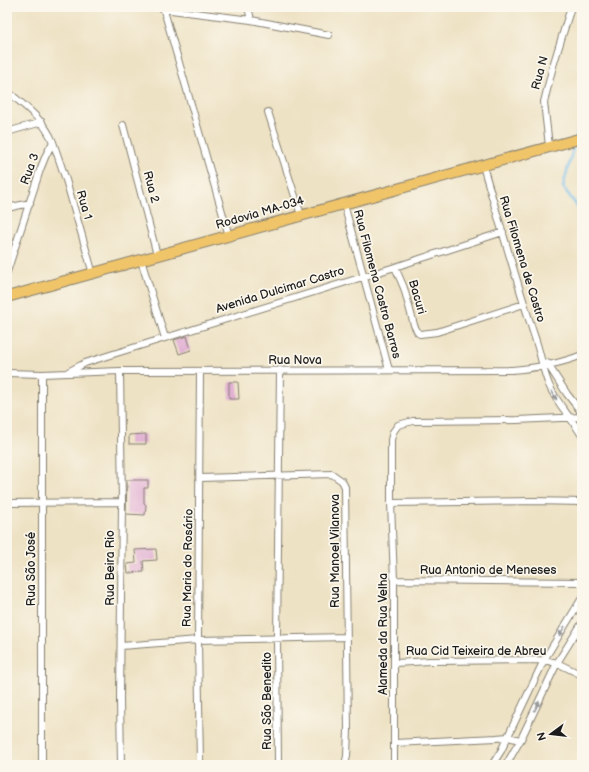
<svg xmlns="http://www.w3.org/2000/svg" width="589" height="772" viewBox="0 0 589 772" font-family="'Balsamiq Sans',sans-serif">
  <rect width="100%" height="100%" fill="#fbf7ec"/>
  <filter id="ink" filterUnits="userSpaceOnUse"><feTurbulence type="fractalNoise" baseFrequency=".025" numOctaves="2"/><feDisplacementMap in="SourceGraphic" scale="8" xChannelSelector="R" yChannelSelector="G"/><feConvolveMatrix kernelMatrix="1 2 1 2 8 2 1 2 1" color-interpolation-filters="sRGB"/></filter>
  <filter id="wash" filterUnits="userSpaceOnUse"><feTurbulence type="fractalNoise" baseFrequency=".012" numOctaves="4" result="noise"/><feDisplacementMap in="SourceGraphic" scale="16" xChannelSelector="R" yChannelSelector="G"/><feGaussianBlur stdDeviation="0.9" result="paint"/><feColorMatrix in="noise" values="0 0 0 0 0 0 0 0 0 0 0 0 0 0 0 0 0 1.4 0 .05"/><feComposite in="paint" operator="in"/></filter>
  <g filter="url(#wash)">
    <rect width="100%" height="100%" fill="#eee2c4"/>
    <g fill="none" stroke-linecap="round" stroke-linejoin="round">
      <path stroke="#71beeb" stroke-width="2.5" d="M576 137 582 112
        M574 144 563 187 582 213"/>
    </g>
    <g id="blocks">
      <path fill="#dda4cf" d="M187 336 191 350 179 354 174 340Z
        M229 382H238L239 399H229Z
        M146 434V444H129V435Z
        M127 480H148V488H144V503L146 505 145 515 126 514Z
        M156 549 157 560 143 561 144 572 128 573 127 564 136 563 135 550Z"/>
    </g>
  </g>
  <g filter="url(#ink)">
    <use href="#blocks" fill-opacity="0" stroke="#857f70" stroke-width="1"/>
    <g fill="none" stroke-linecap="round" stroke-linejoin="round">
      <defs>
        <path id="minor" d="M163 7 229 236
          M248 7 251 20
          M163 9 251 20 329 35
          M7 91C25 106 44 120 53 142L46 155 40 170 7 272
          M268 112 301 215
          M123 125 157 255
          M7 132 42 122
          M53 142 66 180 93 274
          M549 146 544 102 553 66 571 7
          M483 166C500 224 517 283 536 341 541 356 543 371 549 385 557 404 572 418 582 436
          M344 204 389 370
          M7 208 30 203
          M141 260 165 338
          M395 267 404 288 414 325 418 333 420 334 437 332 524 304
          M547 363 567 394 582 413
          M120 371 122 502 120 699 121 765
          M68 372 85 363 110 355 395 267 503 232
          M7 373 42 374 120 371 512 370C535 368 560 364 582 355
          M200 478 332 474 342 481 345 487 348 730 347 756 345 765
          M7 503 122 502
          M391 503 532 501 582 502
          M394 580 582 582
          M121 646 198 640 346 637
          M395 663 430 661 544 660 557 663 582 675
          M395 743 496 738 508 737 520 740
          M42 765V374
          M200 765 198 640 200 371
          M278 765 277 638 280 370
          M394 765V580L391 503V440L393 432 398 425 413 421 517 420 582 417
          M492 765 501 751 544 660 582 598
          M506 765 521 739 557 663 582 623"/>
        <path id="primary" d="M7 297 582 138"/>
      </defs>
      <use href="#minor" stroke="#857f70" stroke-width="8"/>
      <use href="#primary" stroke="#857f70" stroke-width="12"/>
      <use href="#minor" stroke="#fff" stroke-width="6"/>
      <use href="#primary" stroke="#f0c469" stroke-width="10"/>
    </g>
    <defs><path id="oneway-solid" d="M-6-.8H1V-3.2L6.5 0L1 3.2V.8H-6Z"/></defs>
    <g fill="#999">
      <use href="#oneway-solid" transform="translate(554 395) rotate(61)"/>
      <use href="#oneway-solid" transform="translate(562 631) rotate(121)"/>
      <use href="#oneway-solid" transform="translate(537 706) rotate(-64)"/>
    </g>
  </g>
  <g text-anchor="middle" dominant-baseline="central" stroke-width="3.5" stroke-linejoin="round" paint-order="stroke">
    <g font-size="12" fill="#1c1c1c" stroke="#fbf7ec">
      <text transform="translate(540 73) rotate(-75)">Rua N</text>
      <text transform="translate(30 169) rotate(-70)">Rua 3</text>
      <text transform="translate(151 187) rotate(75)">Rua 2</text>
      <text transform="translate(84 205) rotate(74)">Rua 1</text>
      <text transform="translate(260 213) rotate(-16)">Rodovia MA-034</text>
      <text transform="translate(522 259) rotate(73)">Rua Filomena de Castro</text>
      <text transform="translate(377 284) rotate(75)">Rua Filomena Castro Barros</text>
      <text transform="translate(280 290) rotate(-17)">Avenida Dulcimar Castro</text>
      <text transform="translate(417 297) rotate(74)">Bacuri</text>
      <text x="295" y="360">Rua Nova</text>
      <text transform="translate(335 551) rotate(-90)">Rua Manoel Vilanova</text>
      <text transform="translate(110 568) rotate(-90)">Rua Beira Rio</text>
      <text transform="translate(188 568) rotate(-89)">Rua Maria do Rosário</text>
      <text transform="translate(31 569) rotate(-90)">Rua São José</text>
      <text x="488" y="570">Rua Antonio de Meneses</text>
      <text transform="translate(383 634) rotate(-90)">Alameda da Rua Velha</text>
      <text x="476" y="651">Rua Cid Teixeira de Abreu</text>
      <text transform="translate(267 701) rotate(-90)">Rua São Benedito</text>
    </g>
  </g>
  <rect width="589" height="772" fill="none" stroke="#fbf7ec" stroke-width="24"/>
  <g transform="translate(551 734) rotate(255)" stroke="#fbf7ec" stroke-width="3" paint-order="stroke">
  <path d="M0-3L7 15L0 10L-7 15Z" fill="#1c1c1c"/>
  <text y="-6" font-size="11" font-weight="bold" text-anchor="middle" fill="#1c1c1c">N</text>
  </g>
</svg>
